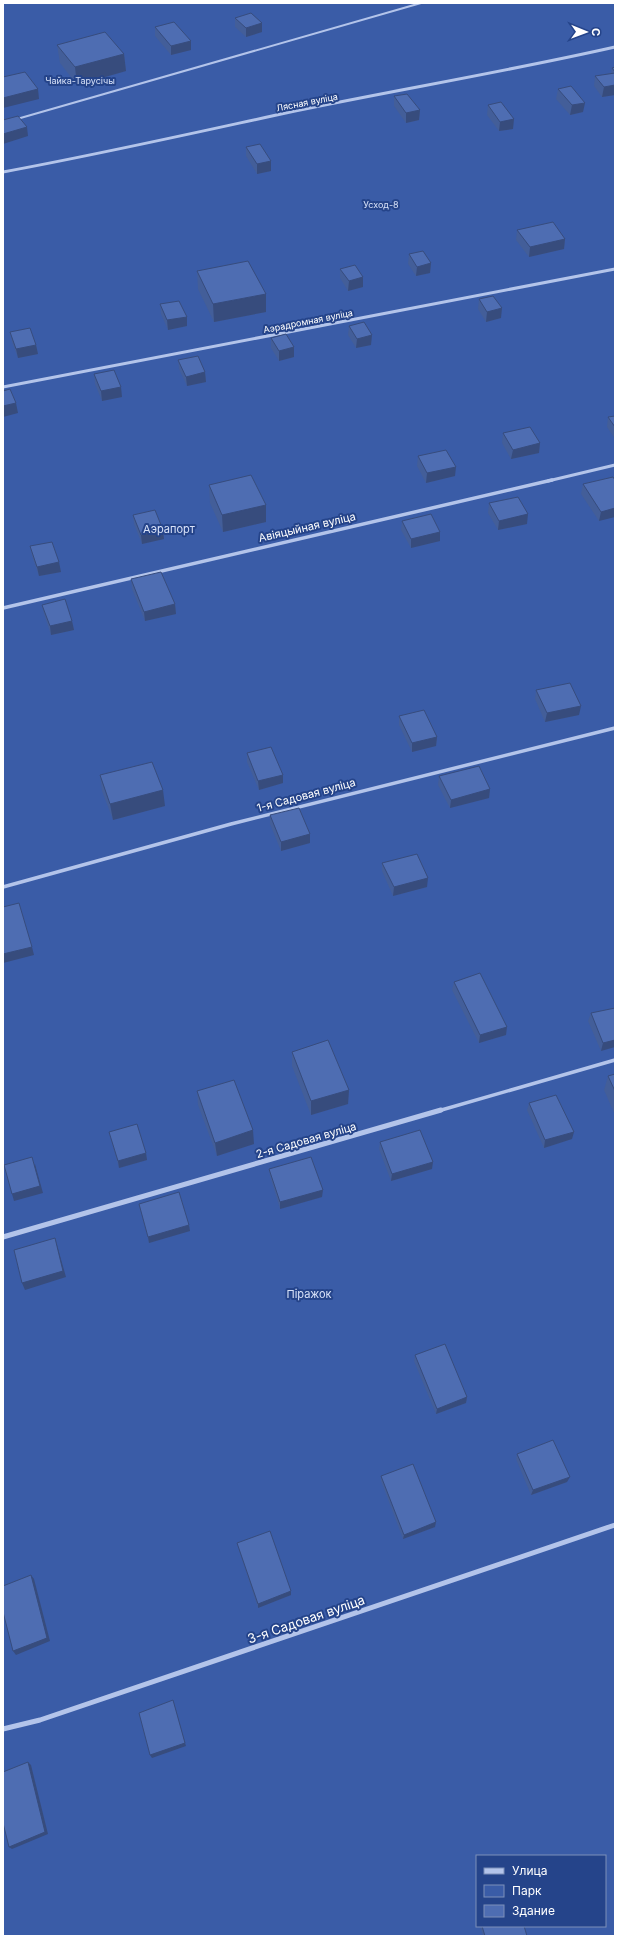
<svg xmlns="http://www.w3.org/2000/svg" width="618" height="1939" viewBox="0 0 618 1939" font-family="Inter,sans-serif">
  <rect width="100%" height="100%" fill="#25448a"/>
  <path fill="#3a5ca7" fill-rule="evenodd" d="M3 3H615V1936H3ZM477 1856H605V1926H477Z"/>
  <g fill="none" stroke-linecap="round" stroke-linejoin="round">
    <path stroke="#b3c4ea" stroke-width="2" d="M17 119 421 3"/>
    <path stroke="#b3c4ea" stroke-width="3" d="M3 172C101 154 198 132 295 111 401 89 509 71 615 47
      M3 387 615 269
      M548 481 615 465"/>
    <path stroke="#b3c4ea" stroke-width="3.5" d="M3 608 552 480
      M3 887 231 824 615 728
      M438 1111 615 1060"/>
    <path stroke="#b3c4ea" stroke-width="5" d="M3 1237 441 1110
      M3 1729 40 1720 615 1525"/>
  </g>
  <path fill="#435e99" d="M235 18 262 23V32L246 37 235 27Z
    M155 27 191 50 171 55 155 36Z
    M57 45 124 54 126 71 77 85 60 63Z
    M615 67V95L602 97 594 86 595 76 611 73 612 68Z
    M558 89 583 112 570 115 556 99Z
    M394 96 420 110 419 120 406 123 394 106Z
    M488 105 513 129 499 131 487 115Z
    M246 147 271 171 257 174 246 156Z
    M517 230 565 239 564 249 529 257 516 240Z
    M409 254 431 263 430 273 416 276 408 264Z
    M340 269 363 277V287L348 291 340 278Z
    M197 271 266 312 214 322 198 289Z
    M479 299 501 318 486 322 478 309Z
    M160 304 187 317V326L168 330 161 314Z
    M349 326 371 345 356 348 348 335Z
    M10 332 36 345 38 354 18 358 12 342Z
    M271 338 294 347V357L279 361 271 348Z
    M178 360 205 372 206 382 187 386 179 369Z
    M94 374 122 397 102 401 95 384Z
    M615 416V439L607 427 608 417Z
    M503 433 540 443 539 453 511 459 502 443Z
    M418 456 455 476 426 483 417 466Z
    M613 477 599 521 581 494 583 484Z
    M209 485 266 505V522L223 532 210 503Z
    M489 503 527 524 498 530 488 513Z
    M133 515 164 539 142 544 134 524Z
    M402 521 440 532V541L411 548 401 530Z
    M30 546 61 572 39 576 32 556Z
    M131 579 175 604 176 614 145 621 132 589Z
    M42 605 72 621 74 630 51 635 44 614Z
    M536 690 579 715 545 722 535 699Z
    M399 716 437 737 436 746 412 752 399 725Z
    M247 753 283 775V783L259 790 247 762Z
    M100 775 165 806 113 820 102 791Z
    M439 776 490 789 489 798 450 808 438 785Z
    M270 815 310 834V843L281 851 270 824Z
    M382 863 427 887 393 896 382 871Z
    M454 982 506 1035 479 1043 452 990Z
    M615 1008 601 1051 588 1021 591 1013Z
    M292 1052 349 1090 348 1104 311 1115 292 1066Z
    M615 1074V1115L604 1090 608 1076Z
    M197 1091 254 1144 217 1156 198 1105Z
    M529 1103 572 1139 544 1148 527 1110Z
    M109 1132 146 1153 147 1160 119 1168Z
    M380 1142 432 1169 391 1181 379 1149Z
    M269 1169 322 1197 280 1209 270 1176Z
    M139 1204 189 1225 190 1231 149 1243Z
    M415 1355 467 1397 466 1403 436 1414 414 1361Z
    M517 1454 567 1482 531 1495 516 1459Z
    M381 1476 436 1522 435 1527 403 1539 381 1481Z
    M237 1543 291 1595 258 1608 238 1547Z
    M477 1905V1914L475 1906Z
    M480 1926H524L527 1936H483Z"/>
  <path fill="#374c7d" d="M262 23V32L246 37V28Z
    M191 41V50L171 55V46Z
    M124 54 126 71 77 85 75 67Z
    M615 85V95L602 97 604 87Z
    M38 89 39 99 3 108V98Z
    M585 103 583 112 570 115 572 105Z
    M420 110 419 120 406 123V113Z
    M514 119 513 129 499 131 500 122Z
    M27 127 28 136 3 144V134Z
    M271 161V171L257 174V164Z
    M565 239 564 249 529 257 530 247Z
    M431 263 430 273 416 276 417 267Z
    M363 277V287L348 291 349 281Z
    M266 294V312L214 322 213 304Z
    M502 308 501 318 486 322 487 312Z
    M187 317V326L168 330 167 320Z
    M372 335 371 345 356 348 357 339Z
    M36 345 38 354 18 358 16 349Z
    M294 347V357L279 361V351Z
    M205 372 206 382 187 386 186 377Z
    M121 387 122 397 102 401 101 391Z
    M16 403 18 413 3 417V406Z
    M540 443 539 453 511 459 513 450Z
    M456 467 455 476 426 483 427 473Z
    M266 505V522L223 532 222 515Z
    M615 508V517L599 521 601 512Z
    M528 514 527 524 498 530 499 521Z
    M163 530 164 539 142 544 141 535Z
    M440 532V541L411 548V539Z
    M59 562 61 572 39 576 37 567Z
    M175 604 176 614 145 621 144 612Z
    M72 621 74 630 51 635 50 626Z
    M581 706 579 715 545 722 547 713Z
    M437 737 436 746 412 752V743Z
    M283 775V783L259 790 258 781Z
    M490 789 489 798 450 808 451 800Z
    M163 790 165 806 113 820 110 804Z
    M310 834V843L281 851V842Z
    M428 878 427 887 393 896 394 887Z
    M32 947 34 955 3 963V954Z
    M507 1027 506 1035 479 1043 480 1035Z
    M615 1040V1047L601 1051 603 1043Z
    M349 1090 348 1104 311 1115V1101Z
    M253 1130 254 1144 217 1156 215 1143Z
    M574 1132 572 1139 544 1148 545 1140Z
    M146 1153 147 1160 119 1168 118 1161Z
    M433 1162 432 1169 391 1181 392 1174Z
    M35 1164 43 1193 14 1201 12 1194Z
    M323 1190 322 1197 280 1209V1202Z
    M189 1225 190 1231 149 1243 148 1237Z
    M55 1238 66 1277 25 1290 22 1283Z
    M467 1397 466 1403 436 1414 437 1409Z
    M570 1477 567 1482 531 1495 533 1490Z
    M436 1522 435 1527 403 1539 404 1535Z
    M31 1575 34 1579 50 1641 16 1655 13 1651Z
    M291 1591V1595L258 1608V1604Z
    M173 1700 186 1746 152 1758 150 1755Z
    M28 1762 31 1765 48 1834 12 1849 9 1847Z"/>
  <path fill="#4e6db2" stroke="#374c7d" d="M251 13 262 23 246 28 235 18Z
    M174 22 191 41 171 46 155 27Z
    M105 32 124 54 75 67 57 45Z
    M615 67V72L612 68Z
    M25 72 38 89 3 98V77Z
    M615 73V85L604 87 595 76Z
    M571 86 585 103 572 105 558 89Z
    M407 94 420 110 406 113 394 96Z
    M501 102 514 119 500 122 488 105Z
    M18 116 27 127 3 134V120Z
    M260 144 271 161 257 164 246 147Z
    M553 222 565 239 530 247 517 230Z
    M423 251 431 263 417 267 409 254Z
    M248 261 266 294 213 304 197 271Z
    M355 265 363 277 349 281 340 269Z
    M493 296 502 308 487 312 479 299Z
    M179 301 187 317 167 320 160 304Z
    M364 322 372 335 357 339 349 326Z
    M30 328 36 345 16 349 10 332Z
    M286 334 294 347 279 351 271 338Z
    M198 356 205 372 186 377 178 360Z
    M114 370 121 387 101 391 94 374Z
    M10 389 16 403 3 406V391Z
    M615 416V427L608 417Z
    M530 427 540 443 513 450 503 433Z
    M446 450 456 467 427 473 418 456Z
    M251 475 266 505 222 515 209 485Z
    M613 477 615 480V508L601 512 583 484Z
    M518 497 528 514 499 521 489 503Z
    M155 510 163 530 141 535 133 515Z
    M431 514 440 532 411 539 402 521Z
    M52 542 59 562 37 567 30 546Z
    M161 572 175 604 144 612 131 579Z
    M65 599 72 621 50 626 42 605Z
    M570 683 581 706 547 713 536 690Z
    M424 710 437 737 412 743 399 716Z
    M271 747 283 775 258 781 247 753Z
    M152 762 163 790 110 804 100 775Z
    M479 766 490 789 451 800 439 776Z
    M299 808 310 834 281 842 270 815Z
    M417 854 428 878 394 887 382 863Z
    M19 903 32 947 3 954V907Z
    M480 973 507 1027 480 1035 454 982Z
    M615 1008V1040L603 1043 591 1013Z
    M328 1040 349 1090 311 1101 292 1052Z
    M615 1074V1091L608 1076Z
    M234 1080 253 1130 215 1143 197 1091Z
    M556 1095 574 1132 545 1140 529 1103Z
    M137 1124 146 1153 118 1161 109 1132Z
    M420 1130 433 1162 392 1174 380 1142Z
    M32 1157 40 1186 12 1194 4 1165Z
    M311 1157 323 1190 280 1202 269 1169Z
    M179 1192 189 1225 148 1237 139 1204Z
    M55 1238 63 1271 22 1283 14 1250Z
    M445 1344 467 1397 437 1409 415 1355Z
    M553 1440 570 1477 533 1490 517 1454Z
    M413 1464 436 1522 404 1535 381 1476Z
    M270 1531 291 1591 258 1604 237 1543Z
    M31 1575 47 1638 13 1651 3 1612V1586Z
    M173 1700 185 1743 150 1755 139 1713Z
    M28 1762 45 1832 9 1847 3 1823V1772Z
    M482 1926H524L527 1936H485Z"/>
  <g text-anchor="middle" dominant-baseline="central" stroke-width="4" stroke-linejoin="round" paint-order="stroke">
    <g font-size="9" fill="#d7e1f8" stroke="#25448a">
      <text x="80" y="80">Чайка-Тарусічы</text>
      <text x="381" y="204">Усход-8</text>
    </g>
    <g font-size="9" fill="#fff" stroke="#25448a">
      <text transform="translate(307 102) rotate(-11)">Лясная вуліца</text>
      <text transform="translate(308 321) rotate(-11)">Аэрадромная вуліца</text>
    </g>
    <g font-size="11" fill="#fff" stroke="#25448a">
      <text transform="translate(307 527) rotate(-13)">Авіяцыйная вуліца</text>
      <text transform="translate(306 795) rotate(-15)">1-я Садовая вуліца</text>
      <text transform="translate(306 1140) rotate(-16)">2-я Садовая вуліца</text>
    </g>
    <g font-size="11" fill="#d7e1f8" stroke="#25448a">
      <text x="169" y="529">Аэрапорт</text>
      <text x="309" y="1294">Піражок</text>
    </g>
    <g font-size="13" fill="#fff" stroke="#25448a">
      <text transform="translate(306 1619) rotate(-19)">3-я Садовая вуліца</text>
    </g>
  </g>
  <rect width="618" height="1939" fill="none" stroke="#ffffff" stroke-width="8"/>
  <rect x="476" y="1855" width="130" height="72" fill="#25448a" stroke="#7c8fb9"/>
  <rect x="484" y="1868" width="20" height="6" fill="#b3c4ea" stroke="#7c8fb9"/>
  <text x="512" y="1875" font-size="12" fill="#ffffff">Улица</text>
  <rect x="484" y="1885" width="20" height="12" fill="#3a5ca7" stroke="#7c8fb9"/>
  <text x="512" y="1895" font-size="12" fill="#ffffff">Парк</text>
  <rect x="484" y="1905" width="20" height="12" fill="#4e6db2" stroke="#7c8fb9"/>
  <text x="512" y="1915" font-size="12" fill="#ffffff">Здание</text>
  <g transform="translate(586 32) rotate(91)" stroke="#25448a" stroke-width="3" paint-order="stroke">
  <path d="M0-3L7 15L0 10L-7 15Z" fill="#ffffff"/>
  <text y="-6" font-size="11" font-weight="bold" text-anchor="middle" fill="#ffffff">С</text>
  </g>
</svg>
